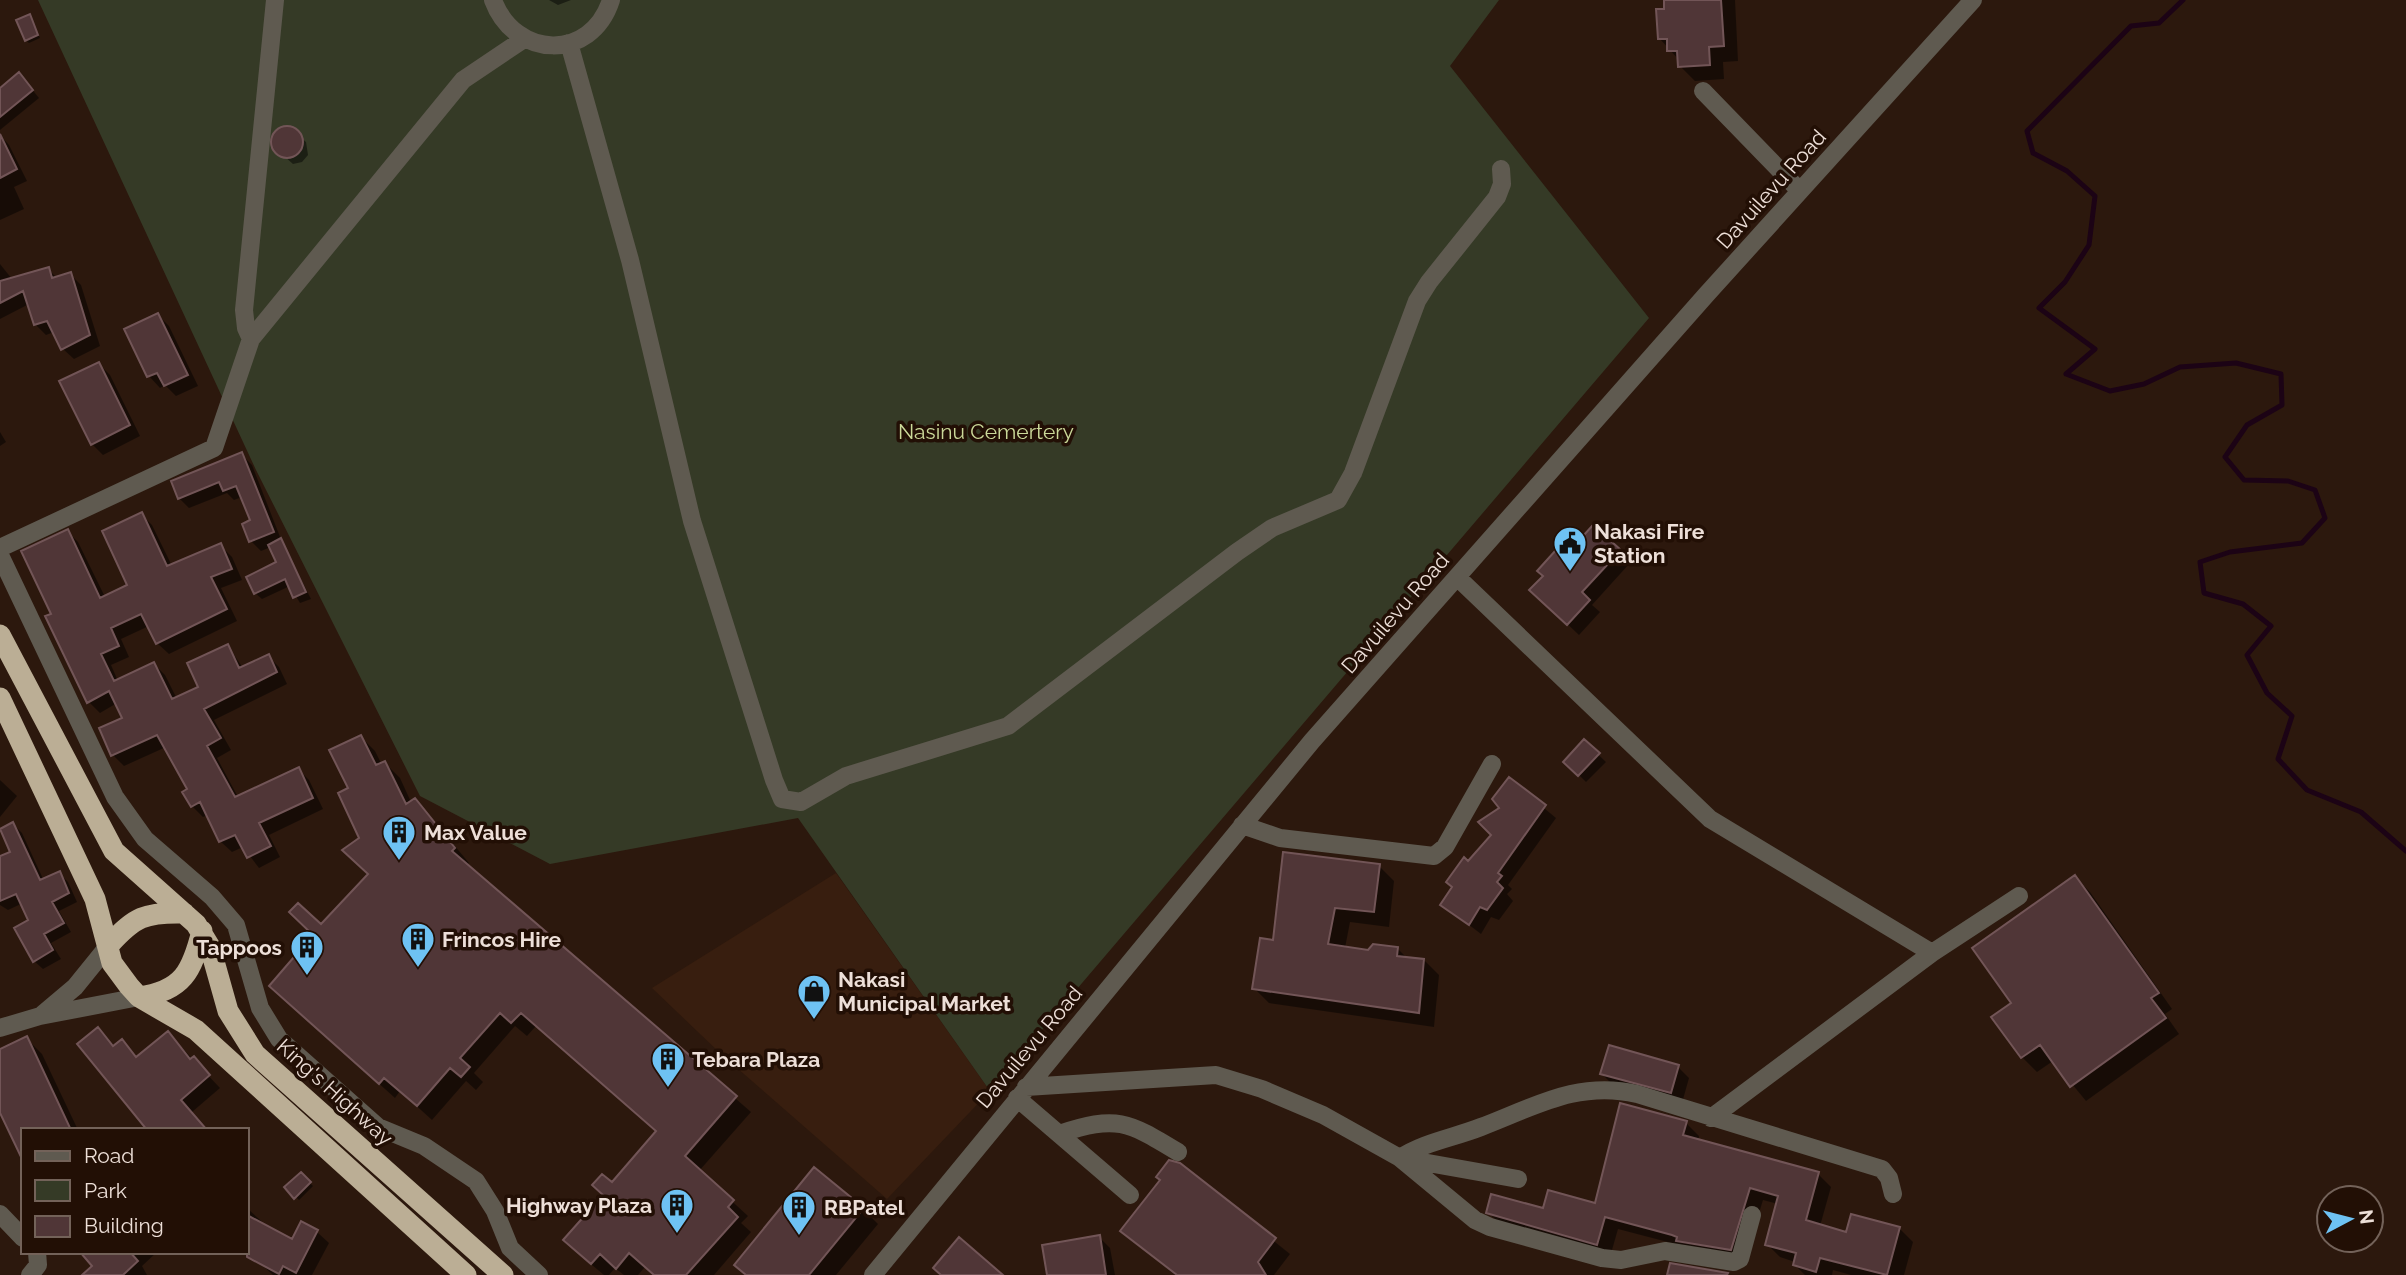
<svg xmlns="http://www.w3.org/2000/svg" width="2406" height="1275" viewBox="0 0 2406 1275" font-family="Raleway,sans-serif">
  <rect width="100%" height="100%" fill="#2c180d"/>
  <path fill="#381e0f" d="M836 873 990 1091 887 1199 721 1054 652 988Z"/>
  <path fill="#353a26" d="M38 0H1499L1450 66 1649 318 990 1091 798 818 550 864 420 796 256 470Z"/>
  <path fill="#0007" d="M549 0H571L558 5Z
    M1666 0H1735L1738 61 1723 62 1724 79 1695 81 1680 66 1679 60 1660 39Z
    M30 16 40 38 29 43 26 40Z
    M26 82 39 98 0 130V90Z
    M282 129H291L306 142 308 155 302 162 293 164 274 147 275 135Z
    M0 135 9 145 27 181 14 187 24 209 0 220Z
    M0 264 12 279 48 269 57 278 70 274 81 285 100 346 74 359 63 349 54 332 46 335 35 324 29 304 0 319Z
    M158 315 169 326 198 386 176 396 165 385 160 388 149 376 127 330Z
    M99 364 110 375 140 436 103 455 92 444Z
    M0 432 6 442 0 446Z
    M241 454 252 465 282 542 311 599 300 603 290 586 262 599 255 593 278 563 271 547 261 551 251 541 252 521 242 497 234 500 227 493 189 508 179 498Z
    M141 514 152 525 172 566 221 546 232 557 242 580 221 588 237 621 169 654 157 643 149 626 121 639 129 657 111 665 118 681 154 664 165 675 177 699 201 688 228 646 243 668 268 656 279 667 287 684 214 720 231 750 217 758 238 797 298 769 309 780 323 809 269 835 280 857 259 868 243 847 232 852 220 841 208 815 203 817 192 806 190 789 166 747 124 766 113 755 125 718 117 703 100 713 89 702 54 614 67 531 78 542 105 597 129 586Z
    M1619 552 1630 563 1592 605 1600 612 1579 635 1543 601 1564 560Z
    M361 737 375 751 382 765 385 763 400 778 411 802 414 800 429 815 469 863 467 865 751 1112 699 1171 748 1216 741 1223 751 1232 714 1275H654L645 1267 638 1275H624L615 1268 609 1275H604L580 1255 612 1185 658 1132 536 1026 527 1036 515 1026 474 1073 483 1082 476 1090 466 1081 432 1120 400 1091 395 1098 286 1000 322 927 370 875 350 789Z
    M1584 741 1606 762 1586 782 1566 762Z
    M0 780 17 796 0 817Z
    M1510 780 1556 818 1508 885 1512 889 1507 894 1513 901 1499 920 1491 917 1481 934 1443 905 1468 863 1493 835Z
    M13 824 22 833 44 881 59 873 68 882 77 902 59 911 71 932 51 943 61 959 43 969 34 961 31 921 23 903 8 910 0 905V858L12 852Z
    M1379 866 1394 881 1389 927 1350 922 1345 948 1369 952 1398 949 1408 959 1424 960 1439 975 1434 1027 1269 1003 1254 988 1275 942Z
    M2075 877 2090 892 2172 1009 2165 1014 2179 1034 2086 1101 2053 1061 2037 1072 2022 1057 1994 1017 2013 1003Z
    M98 1029 115 1047 122 1041 137 1058 168 1033 220 1088 192 1112 206 1130H140L144 1127 79 1045Z
    M27 1039 42 1054 78 1130H23L0 1109V1051Z
    M1678 1067 1689 1078 1682 1103 1613 1085 1602 1074Z
    M1686 1123 1699 1136 1698 1141 1818 1174 1831 1187 1820 1226 1847 1234 1852 1216 1900 1229 1913 1242 1904 1275H1851L1833 1270 1832 1275H1805L1795 1265V1262L1780 1257 1767 1244 1778 1204 1763 1200 1744 1262 1618 1229 1610 1257 1501 1225 1488 1212 1596 1205Z
    M1179 1165 1290 1254 1274 1275H1175L1122 1231Z
    M301 1174 313 1186 299 1200 287 1188Z
    M247 1208 271 1230 293 1241 317 1232 329 1243 312 1275H273L259 1262 261 1258 247 1246Z
    M863 1209 878 1224 836 1275H746Z
    M1099 1237 1110 1248 1115 1275H1049Z
    M82 1252H157L142 1266 147 1275H85L94 1266Z"/>
  <g fill="none" stroke-linecap="round" stroke-linejoin="round">
    <path stroke="#1c0315" stroke-width="5" d="M2183 0 2159 23 2131 26 2027 131 2033 153 2067 171 2095 196 2089 245 2065 282 2039 308 2095 349 2066 374 2110 391 2144 384 2180 367 2236 363 2281 374 2282 405 2247 425 2225 457 2244 480 2288 481 2315 490 2325 518 2302 543 2230 552 2200 562 2204 593 2243 604 2271 626 2247 655 2267 693 2292 716 2278 759 2307 790 2361 812 2406 851"/>
  </g>
  <path fill="#503637" stroke="#725557" stroke-width="2" d="M1664 0H1721L1724 46 1709 47 1710 65 1678 67 1677 51H1667V39H1658L1656 9H1664Z
    M30 14 38 35 25 41 16 20Z
    M19 72 33 90 0 117V88Z
    M271 142a16 16 0 1 1 32 0a16 16 0 1 1-32 0Z
    M0 134 17 169 0 178Z
    M49 267 52 278 71 272 90 335 61 350 47 321 34 325 23 291 0 303V281Z
    M158 313 188 375 164 386 157 373 147 377 124 329Z
    M99 362 130 425 91 445 59 381Z
    M242 452 274 532 249 542 242 524 250 520 236 486 223 491 219 482 178 499 171 481Z
    M142 512 167 566 221 543 232 569 211 577 227 609 156 644 141 614 111 628 119 646 101 654 114 681 154 662 172 699 198 687 187 663 228 644 239 668 269 654 277 672 204 709 221 738 207 746 235 797 299 767 313 798 259 823 271 846 247 858 235 835 219 842 200 802 191 807 182 792 187 789 157 735 111 756 99 728 122 718 109 691 87 703 45 616 51 614 21 551 68 529 100 598 127 585 102 531Z
    M1593 525 1621 550 1582 592 1590 600 1567 625 1529 590 1543 576 1537 571 1556 550 1564 557Z
    M281 538 306 592 293 598 285 579 254 594 246 577 276 562 268 545Z
    M361 735 376 765 385 761 406 804 415 798 455 848 452 851 737 1096 685 1156 734 1200 728 1207 738 1217 686 1275H654L629 1253 616 1269 600 1254 591 1264 563 1240 603 1195 592 1185 602 1174 612 1182 656 1131 521 1013 511 1023 500 1013 460 1058 470 1067 461 1077 450 1068 417 1106 384 1078 379 1084 269 986 313 935 289 912 298 903 321 924 368 874 342 850 359 838 338 793 348 788 329 750Z
    M1584 739 1600 753 1578 776 1563 762Z
    M1509 777 1546 805 1498 873 1502 876 1497 882 1503 888 1487 910 1480 907 1469 925 1440 905 1452 887 1446 882 1464 857 1468 861 1491 835 1478 822 1499 808 1492 799Z
    M13 822 40 880 60 871 69 893 52 902 64 923 44 934 53 950 33 962 14 928 28 920 16 894 0 901V856L10 852 0 829Z
    M1283 852 1380 864 1374 912 1335 908 1328 944 1368 950 1373 944 1398 947 1397 956 1424 959 1419 1013 1252 989 1260 938 1273 940Z
    M2075 875 2159 993 2151 998 2166 1018 2070 1087 2040 1045 2021 1058 1991 1017 2011 1003 1972 948Z
    M98 1027 113 1046 122 1039 136 1057 168 1031 190 1059 194 1056 210 1075 181 1100 207 1130H147L77 1044Z
    M27 1036 71 1130H23V1161L0 1113V1049Z
    M1609 1045 1679 1065 1671 1093 1600 1074Z
    M1620 1103 1687 1121 1683 1135 1819 1172 1806 1220 1846 1232 1851 1214 1900 1227 1887 1275 1820 1258 1816 1272 1793 1265 1796 1253 1765 1245 1778 1196 1750 1188 1731 1250 1676 1241 1677 1237 1672 1235 1605 1217 1597 1245 1486 1213 1491 1194 1543 1208 1548 1190 1595 1203Z
    M1169 1160 1180 1163 1276 1238 1258 1262 1266 1275H1177L1120 1231 1160 1180 1156 1177Z
    M814 1167 864 1208 809 1275H746L734 1265Z
    M301 1172 311 1182 294 1199 284 1187Z
    M247 1215 292 1239 301 1221 318 1230 296 1273 283 1266 279 1274 247 1257Z
    M1100 1235 1106 1275H1047L1042 1245Z
    M959 1237 1003 1275H941L933 1268Z
    M80 1252H130L138 1261 123 1275H82L92 1266Z
    M1670 1263 1728 1273 1727 1275H1667Z"/>
  <g fill="none" stroke-linecap="round" stroke-linejoin="round">
    <path stroke="#5f5a50" stroke-width="18" d="M493 0C515 59 591 62 611 0
      M569 43 630 260 692 521 774 780 782 799 801 802 846 776 1008 726 1237 552 1272 528 1338 500 1353 473 1417 301 1429 282 1497 197 1502 184 1501 169
      M1703 91 1800 191
      M251 339 246 328 244 310 275 0
      M0 548 214 448 251 339 463 80 524 39
      M0 555 115 797 145 839 212 897 236 925 260 1008 279 1039 378 1127 424 1146 476 1181 495 1211 510 1248 539 1275
      M1457 577 1710 819 1932 953 2019 896
      M1242 825 1280 838 1434 856 1445 847 1492 764
      M43 1014 75 987 109 945
      M0 1028 40 1016 139 997
      M1026 1087 1216 1075 1262 1089 1323 1115 1400 1158 1518 1179
      M1017 1098 1130 1195
      M1711 1118 1932 953
      M1059 1134C1117 1115 1127 1121 1178 1152
      M0 1214 23 1238
      M1752 1215 1740 1259 1734 1262 1665 1251 1621 1260 1602 1258 1490 1227 1475 1220 1400 1158C1424 1142 1453 1138 1481 1127 1534 1107 1578 1080 1637 1094L1882 1169 1889 1178 1893 1194
      M30 1275 38 1265 37 1252
      M873 1275 1312 741 1706 295 1973 0"/>
    <path stroke="#bbae95" stroke-width="21" d="M0 635 114 851 196 924 210 947 228 1011 255 1054 503 1275
      M0 698 95 899 112 963 129 986 139 997 196 1030 466 1275
      M109 945C134 917 145 912 184 913
      M139 997C183 991 192 971 202 931"/>
  </g>
  <defs>
    <symbol id="civic-pin" viewBox="-11 -11 22 30"><path d="M0 17L-7.5 6A9.5 9.5 0 1 1 7.5 6Z" fill="#6ec2f3" stroke="#220f05"/><path d="M-.6-6.5H3V-4.5H.6V-3L4-1V1h2V6H-6V1h2V-1L-.6-3ZM-1.2 2.5V6h2.4V2.5Z" fill="#111"/></symbol>
    <symbol id="building-pin" viewBox="-11 -11 22 30"><path d="M0 17L-7.5 6A9.5 9.5 0 1 1 7.5 6Z" fill="#6ec2f3" stroke="#220f05"/><path d="M-4-6H4V6H1V3H-1V6H-4ZM-2.5-4.3h1.7v1.8h-1.7ZM.8-4.3h1.7v1.8H.8ZM-2.5-1h1.7V.8h-1.7ZM.8-1h1.7V.8H.8Z" fill="#111"/></symbol>
    <symbol id="shop-pin" viewBox="-11 -11 22 30"><path d="M0 17L-7.5 6A9.5 9.5 0 1 1 7.5 6Z" fill="#6ec2f3" stroke="#220f05"/><path d="M-5-2.5h2.3a2.7 3.5 0 0 1 5.4 0H5L5.5 6h-11ZM-1.5-2.5h3a1.5 2.3 0 0 0-3 0Z" fill="#111"/></symbol>
  </defs>
  <g fill-rule="evenodd">
    <use href="#civic-pin" x="1551" y="524" width="38" height="52"/>
    <use href="#building-pin" x="380" y="813" width="38" height="52"/>
    <use href="#building-pin" x="399" y="920" width="38" height="52"/>
    <use href="#building-pin" x="288" y="928" width="38" height="52"/>
    <use href="#shop-pin" x="795" y="972" width="38" height="52"/>
    <use href="#building-pin" x="649" y="1040" width="38" height="52"/>
    <use href="#building-pin" x="658" y="1186" width="38" height="52"/>
    <use href="#building-pin" x="780" y="1188" width="38" height="52"/>
  </g>
  <g text-anchor="middle" dominant-baseline="central" stroke-width="7" stroke-linejoin="round" paint-order="stroke">
    <g font-size="21" fill="#eddfd8" stroke="#220f05">
      <text transform="translate(1771 189) rotate(-48)">Davuilevu Road</text>
      <text transform="translate(1395 613) rotate(-49)">Davuilevu Road</text>
      <text transform="translate(1029 1047) rotate(-50)">Davuilevu Road</text>
      <text transform="translate(335 1092) rotate(42)">King's Highway</text>
    </g>
    <g font-size="21" fill="#cbd999" stroke="#220f05">
      <text x="986" y="431">Nasinu Cemertery</text>
    </g>
    <g font-size="21" font-weight="bold" fill="#eddfd8" stroke="#220f05" text-anchor="start">
      <text x="1594" y="531">Nakasi Fire<tspan x="1594" dy="24">Station</tspan></text>
      <text x="424" y="832">Max Value</text>
      <text x="442" y="939">Frincos Hire</text>
      <text x="282" y="947" text-anchor="end">Tappoos</text>
      <text x="838" y="979">Nakasi<tspan x="838" dy="24">Municipal Market</tspan></text>
      <text x="692" y="1059">Tebara Plaza</text>
      <text x="652" y="1205" text-anchor="end">Highway Plaza</text>
      <text x="824" y="1207">RBPatel</text>
    </g>
  </g>
  <rect x="21" y="1128" width="228" height="126" fill="#220f05" stroke="#736259" stroke-width="2"/>
  <rect x="35" y="1151" width="35" height="10" fill="#5f5a50" stroke="#736259" stroke-width="2"/>
  <text x="84" y="1163" font-size="21" fill="#eddfd8">Road</text>
  <rect x="35" y="1180" width="35" height="21" fill="#353a26" stroke="#736259" stroke-width="2"/>
  <text x="84" y="1198" font-size="21" fill="#eddfd8">Park</text>
  <rect x="35" y="1216" width="35" height="21" fill="#503637" stroke="#736259" stroke-width="2"/>
  <text x="84" y="1233" font-size="21" fill="#eddfd8">Building</text>
  <g transform="translate(2350 1219) rotate(83)"><circle r="33" fill="#220f05" stroke="#736259" stroke-width="2"/>
  <path d="M0-5L12 26L0 18L-12 26Z" fill="#6ec2f3"/>
  <text y="-10" font-size="19" font-weight="bold" text-anchor="middle" fill="#eddfd8">N</text>
  </g>
</svg>
